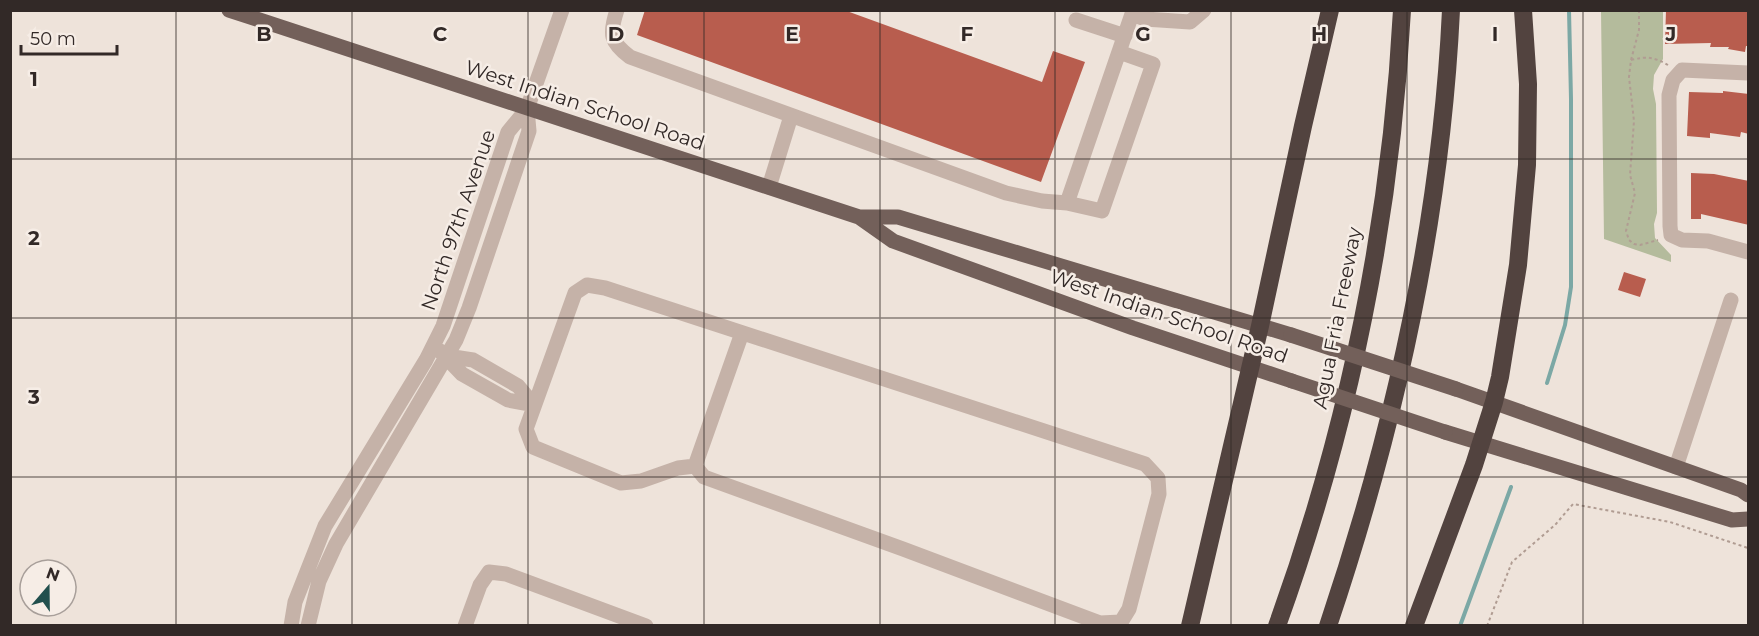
<svg xmlns="http://www.w3.org/2000/svg" width="1759" height="636" viewBox="0 0 1759 636" font-family="Montserrat,sans-serif">
  <rect width="100%" height="100%" fill="#eee3da"/>
  <path fill="#b4bb9c" d="M1601 11H1663V59L1654 75 1653 89 1656 104 1657 213 1654 224 1655 238 1671 255V262L1604 239Z"/>
  <g fill="none" stroke-linecap="round" stroke-linejoin="round">
    <path stroke="#7ca8a5" stroke-width="4" d="M1547 383 1565 325 1571 287V99L1569 10
      M1460 626 1511 487"/>
  </g>
  <path fill="#b85d4e" d="M645 10H844L1042 82 1053 51 1085 62 1041 182 637 35Z
    M1666 10H1749V46H1746L1745 52 1728 49 1729 47H1710L1711 43 1665 44Z
    M1723 91 1749 94V134L1741 132 1740 137 1710 133V138L1687 136 1689 92 1723 93Z
    M1691 173 1714 174 1749 181V225L1701 214V219H1691Z
    M1624 272 1646 279 1640 297 1618 290Z"/>
  <g fill="none" stroke-linecap="round" stroke-linejoin="round">
    <path stroke="#b09c92" stroke-width="2" stroke-dasharray="3 3" stroke-linecap="butt" d="M1639 10V30L1631 60 1629 77 1634 121 1630 175 1635 193 1626 231 1629 240 1634 244 1640 245 1658 240
      M1631 60C1647 56 1654 57 1668 65
      M1487 626 1512 562 1555 525 1573 504 1670 522 1748 548"/>
    <path stroke="#c5b2a8" stroke-width="15" d="M617 10C609 34 610 42 630 57L1006 193 1042 201 1067 203
      M1133 10 1132 14 1145 19 1190 22 1204 10
      M1076 20 1125 36
      M1119 52 1153 64 1102 211 1067 203 1132 14
      M1748 73 1682 70 1673 80 1669 95 1670 226 1671 235 1682 240 1708 241 1748 252
      M769 187 791 116
      M587 285 605 288 1145 464 1158 478 1159 494 1129 609 1121 622 1100 623 903 549 704 477 695 466 678 468 641 481 621 483 533 447 526 429 575 293Z
      M440 351 462 374 508 400 534 405
      M447 356 473 360 518 386 534 405
      M695 466 742 333
      M1676 467 1731 300
      M291 626 295 602 325 526 426 360 443 326 508 132 527 109 562 10
      M308 626 319 581 336 544 456 340 469 308 529 131 527 109
      M465 626 480 585 489 572 506 574 646 626"/>
    <path stroke="#73605a" stroke-width="15" d="M229 10 859 217 893 241 1133 328 1292 381
      M859 217H898L1291 335
      M1456 389 1741 490 1748 495
      M1445 432 1732 520 1748 519"/>
    <path stroke="#52433f" stroke-width="18" d="M1190 626 1260 326 1303 126 1330 10
      M1277 626C1348 429 1391 220 1402 10
      M1328 626C1395 427 1441 221 1451 10
      M1414 626 1474 465 1494 402 1500 377 1518 265 1527 165 1528 84 1523 10"/>
    <path stroke="#73605a" stroke-width="15" d="M1291 335 1456 389
      M1292 381 1445 432"/>
  </g>
  <path fill="none" stroke="#322927" stroke-width="1.5" stroke-opacity="0.55" d="M176 10V626M352 10V626M528 10V626M704 10V626M880 10V626M1055 10V626M1231 10V626M1407 10V626M1583 10V626M10 159H1748M10 318H1748M10 477H1748"/>
  <g text-anchor="middle" dominant-baseline="central" stroke-width="5" stroke-linejoin="round" paint-order="stroke">
    <g font-size="20" fill="#322927" stroke="#f6ede6">
      <text transform="translate(585 105) rotate(18)">West Indian School Road</text>
      <text transform="translate(458 220) rotate(-71)">North 97th Avenue</text>
      <text transform="translate(1169 316) rotate(19)">West Indian School Road</text>
      <text transform="translate(1337 318) rotate(-79)">Agua Fria Freeway</text>
    </g>
  </g>
  <g font-size="20" text-anchor="middle" font-weight="bold" fill="#322927" stroke="#f6ede6" stroke-width="5" stroke-linejoin="round" paint-order="stroke">
    <text x="264" y="41">B</text>
    <text x="440" y="41">C</text>
    <text x="616" y="41">D</text>
    <text x="792" y="41">E</text>
    <text x="967" y="41">F</text>
    <text x="1143" y="41">G</text>
    <text x="1319" y="41">H</text>
    <text x="1495" y="41">I</text>
    <text x="1671" y="41">J</text>
    <text x="34" y="86">1</text>
    <text x="34" y="245">2</text>
    <text x="34" y="404">3</text>
  </g>
  <rect width="1759" height="636" fill="none" stroke="#322927" stroke-width="24"/>
  <g transform="translate(48 588) rotate(20)"><circle r="28" fill="#f6ede6" stroke="#a89f9a" stroke-width="1.5"/>
  <path d="M0-4.5L10 22L0 15L-10 22Z" fill="#214f4d"/>
  <text y="-9" font-size="16" font-weight="bold" text-anchor="middle" fill="#322927">N</text>
  </g>
  <path d="M21 45v9h96v-9" fill="none" stroke="#322927" stroke-width="3"/>
  <text x="30" y="45" font-size="18" fill="#322927" stroke="#f6ede6" stroke-width="4.5" paint-order="stroke">50 m</text>
</svg>
